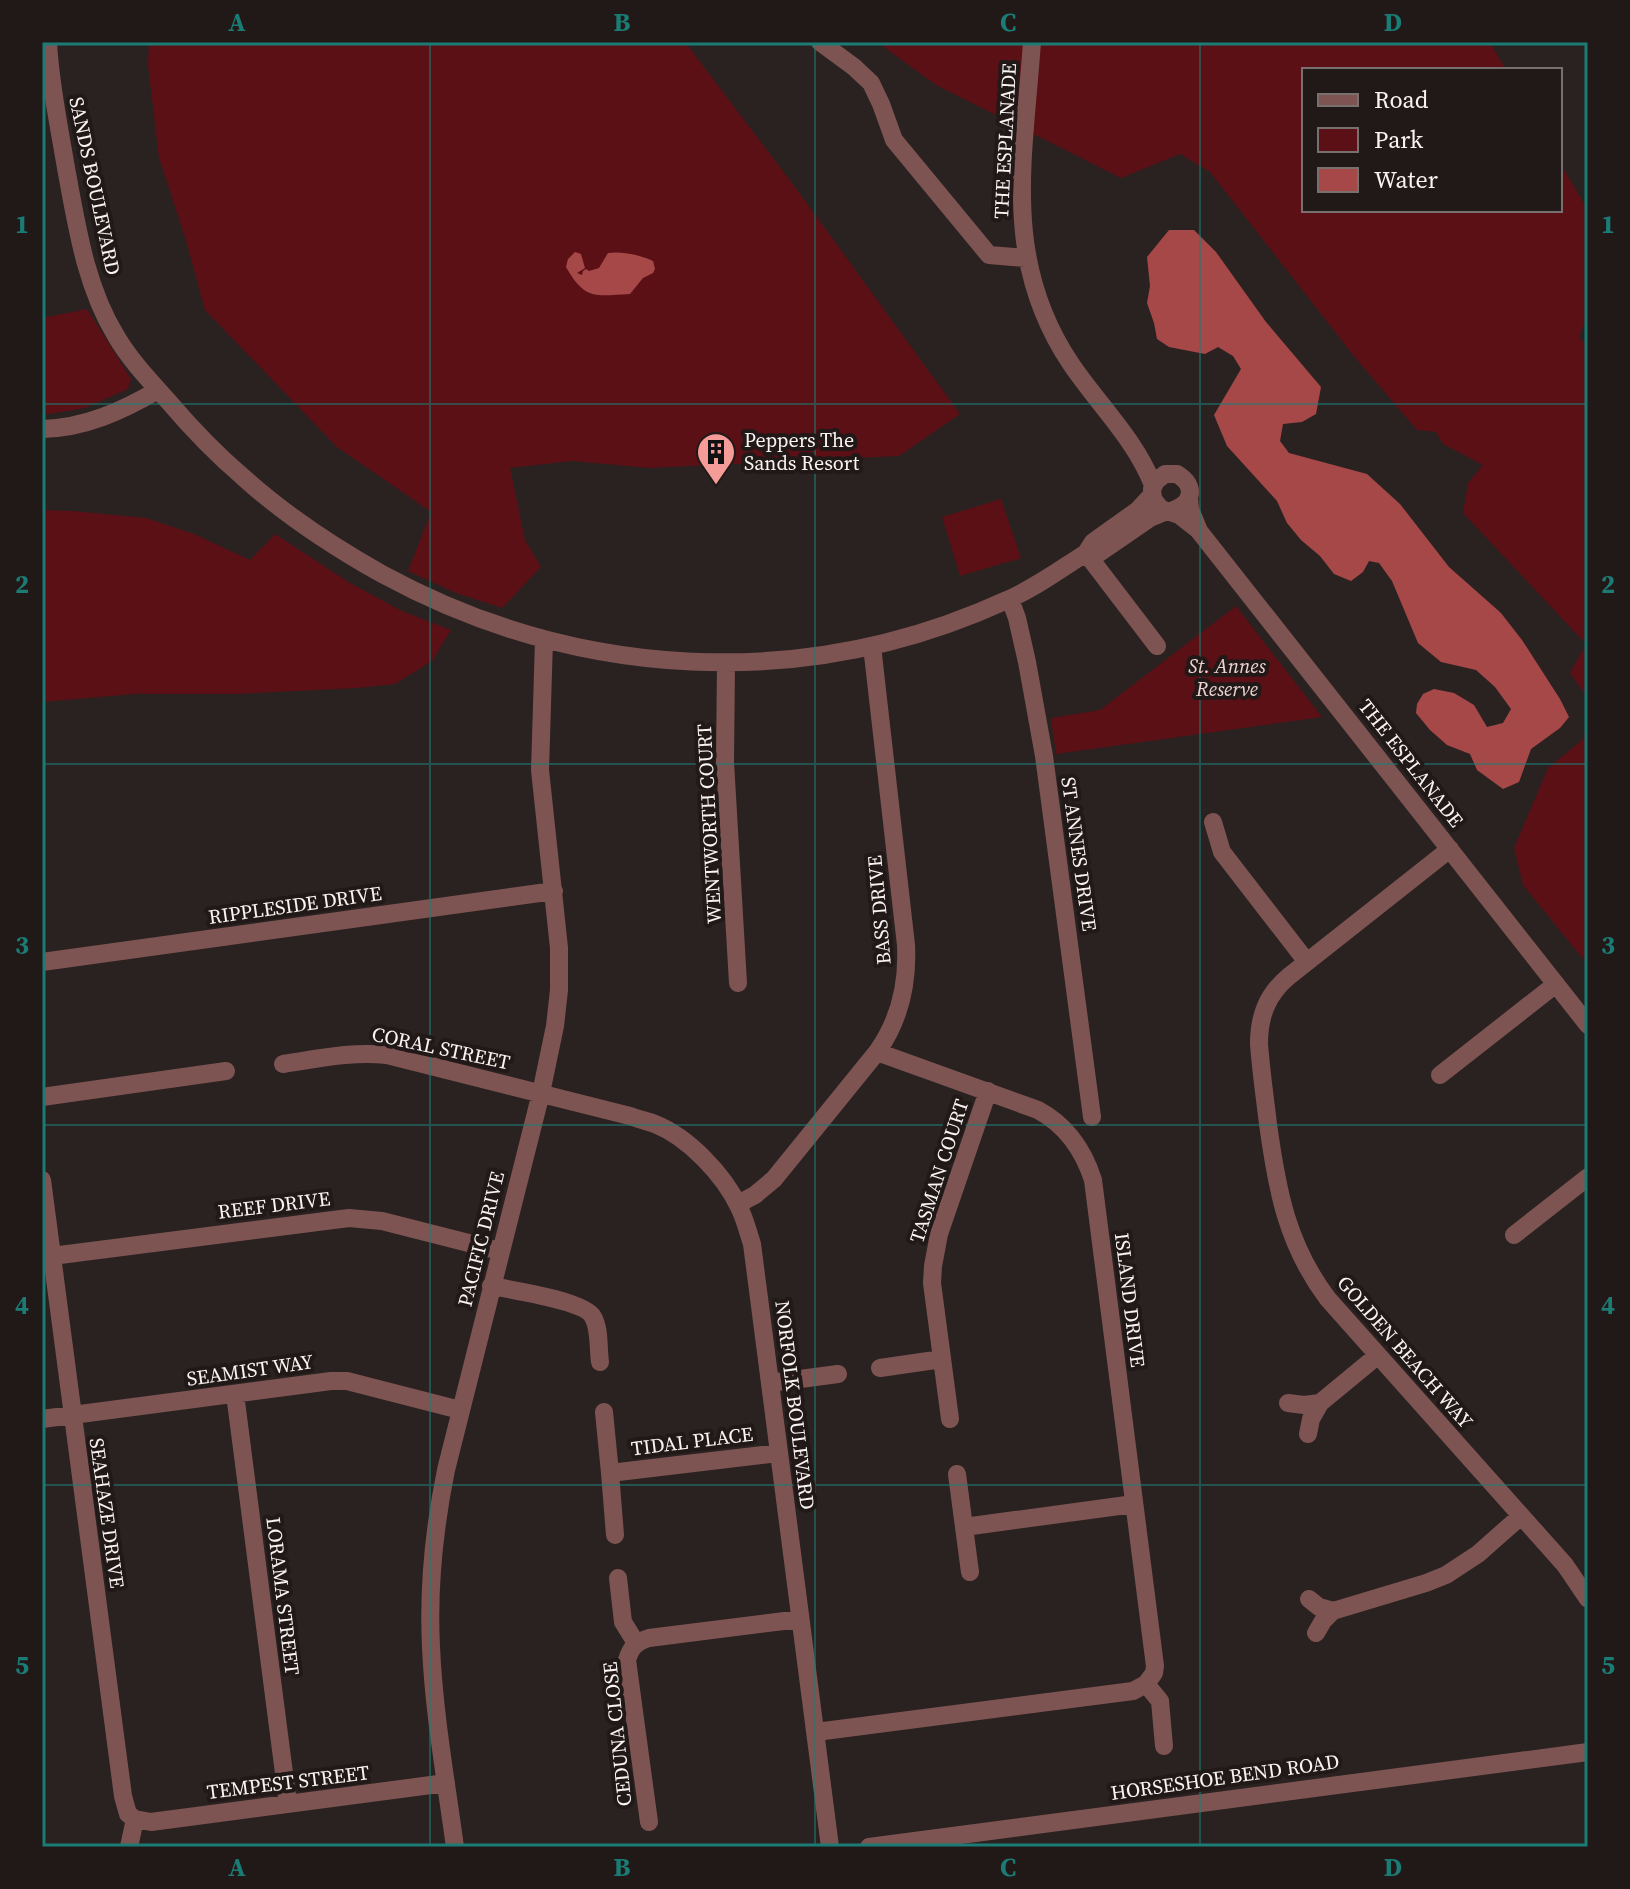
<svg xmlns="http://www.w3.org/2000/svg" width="1630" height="1889" viewBox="0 0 1630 1889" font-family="'Source Serif 4',serif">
  <rect width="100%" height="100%" fill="#2a2221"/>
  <path fill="#5b1016" d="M149 42H685L795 187 960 414 899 456 650 468 571 461 510 468 525 540 541 567 502 608 456 593 408 571 431 512 337 447 205 310 185 237 159 158 148 65Z
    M877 42H1490L1506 70H1304V210H1560V163L1586 207 1588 230V313L1579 337 1588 346V698L1570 673 1586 644 1463 513 1468 483 1483 465 1443 444 1436 432 1417 430 1357 360 1210 172 1180 154 1121 178 936 85Z
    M87 309 131 379 128 389 85 408 42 415V318Z
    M1001 499 1021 558 960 576 942 517Z
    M42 510 73 511 146 518 194 534 250 560 275 534 350 583 402 611 451 630 432 661 395 684 357 688 235 694H134L42 702Z
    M1236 606 1322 717 1056 754 1051 718 1100 710Z
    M1588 715V965L1523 885 1514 848 1548 768 1582 740 1588 724Z"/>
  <path fill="#a74848" d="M1169 230H1194L1216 252 1266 322 1321 387 1316 414 1302 422 1283 424 1280 441 1289 453 1367 474 1400 504 1449 567 1501 613 1522 640 1560 699 1569 717 1560 728 1531 749 1519 782 1503 789 1477 770 1470 754 1447 745 1430 730 1416 713 1417 704 1423 694 1434 689 1454 693 1474 705 1487 727 1503 723 1511 709 1495 687 1476 670 1441 662 1418 643 1392 581 1379 563 1369 561 1363 572 1351 581 1334 574 1320 556 1301 540 1287 523 1277 501 1227 446 1214 415 1241 369 1233 356 1218 347 1205 354 1169 347 1157 339 1154 323 1147 303 1150 286 1147 257Z
    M575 252 581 254 585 268 577 273 582 275 583 271 586 269 589 271 599 268 608 253C622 251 640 255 653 261L655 269 653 273 643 278 630 294C594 296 585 300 566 267L568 259Z"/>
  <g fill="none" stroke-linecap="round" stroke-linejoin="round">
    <path stroke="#7e5452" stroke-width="18" d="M48 42C50 84 59 126 66 168 77 226 85 285 116 336 130 360 150 381 169 402 192 429 216 454 243 477 285 515 332 546 382 574 577 680 804 693 1007 600 1035 588 1061 569 1086 553L1093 542 1138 510 1152 495
      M820 42 854 67 871 83 881 104 894 140 989 255 1026 258
      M1032 42C1024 158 1001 260 1071 364 1098 404 1135 439 1153 485
      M42 429C85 428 122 411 158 390
      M1189 498 1190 509 1199 531 1588 1025
      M1171 511C1193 504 1197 486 1177 474H1165L1156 481 1152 489 1153 499 1161 509 1179 515 1197 529
      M1086 553 1157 646
      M1086 553H1099L1150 518 1167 511
      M1010 599 1017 618 1027 662 1044 756 1092 1117
      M726 663 725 762 738 983
      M1213 822 1222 852 1307 962
      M1450 849 1288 977C1267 995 1259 1016 1259 1044 1261 1071 1265 1098 1268 1124 1277 1190 1287 1245 1328 1299L1565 1565 1588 1599
      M42 962 554 891
      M877 1052 1038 1110C1066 1125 1083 1149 1093 1180L1155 1666 1154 1673 1146 1684 1160 1701 1164 1746
      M283 1064C317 1059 352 1051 387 1055L630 1116C638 1119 647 1121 655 1124 688 1137 724 1175 739 1207 745 1219 748 1232 752 1244L830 1847
      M1440 1075 1556 984
      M42 1097 226 1071
      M42 1180 123 1796 128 1814 135 1819 129 1847
      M738 1204 755 1195 774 1179 877 1052C899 1021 908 984 906 945L872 646
      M1514 1235 1588 1177
      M52 1256 349 1218 382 1221 500 1251
      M491 1286C512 1290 585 1301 593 1317 600 1329 598 1348 600 1362
      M880 1368 942 1359
      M770 1383 838 1374
      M235 1394 288 1804
      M1288 1403 1304 1405 1320 1403 1377 1356
      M604 1412 610 1473
      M42 1419 331 1381H347L460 1410
      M950 1419 932 1283 933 1266 939 1234 988 1091
      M1308 1434 1311 1419 1320 1403
      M957 1474 964 1527
      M615 1535 610 1473 779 1453
      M970 1572 964 1527 1134 1504
      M618 1578 623 1622 636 1643
      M1309 1599 1319 1607 1333 1611 1426 1583 1446 1575 1478 1554 1521 1516
      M1316 1633 1323 1621 1333 1611
      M816 1732 1133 1691 1146 1684
      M135 1819 151 1822 446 1783
      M649 1822 627 1660C631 1647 636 1642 649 1638L800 1619
      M455 1847C446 1781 434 1714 431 1647 428 1587 434 1529 446 1470L541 1093 555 1026 559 990V948L540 770 544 640
      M869 1847 1588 1752"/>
  </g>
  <path fill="none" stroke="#1b7c75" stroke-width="2" stroke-opacity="0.55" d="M430 42V1847M815 42V1847M1200 42V1847M42 404H1588M42 764H1588M42 1125H1588M42 1485H1588"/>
  <defs>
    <symbol id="building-pin" viewBox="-11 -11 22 30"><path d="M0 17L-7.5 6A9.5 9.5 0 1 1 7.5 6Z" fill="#f59b98" stroke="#211918"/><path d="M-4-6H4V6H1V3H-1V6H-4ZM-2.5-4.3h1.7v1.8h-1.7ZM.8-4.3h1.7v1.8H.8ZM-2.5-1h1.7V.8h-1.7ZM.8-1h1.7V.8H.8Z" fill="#111"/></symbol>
  </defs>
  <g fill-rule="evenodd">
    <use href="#building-pin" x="694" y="430" width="44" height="60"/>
  </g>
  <g text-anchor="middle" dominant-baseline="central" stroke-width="8" stroke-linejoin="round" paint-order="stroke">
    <g font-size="20" fill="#f9f3f2" stroke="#211918">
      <text transform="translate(1005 141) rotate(-87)">THE ESPLANADE</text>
      <text transform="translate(95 186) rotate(78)">SANDS BOULEVARD</text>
      <text transform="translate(1411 763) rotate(52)">THE ESPLANADE</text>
      <text transform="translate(709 824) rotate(-93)">WENTWORTH COURT</text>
      <text transform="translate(1079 854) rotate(82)">ST ANNES DRIVE</text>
      <text transform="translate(295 905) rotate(-8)">RIPPLESIDE DRIVE</text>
      <text transform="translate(879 910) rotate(-95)">BASS DRIVE</text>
      <text transform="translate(441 1048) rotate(12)">CORAL STREET</text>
      <text transform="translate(939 1171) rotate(-72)">TASMAN COURT</text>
      <text transform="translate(274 1205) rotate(-7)">REEF DRIVE</text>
      <text transform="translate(481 1239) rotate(-76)">PACIFIC DRIVE</text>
      <text transform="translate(1130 1300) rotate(83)">ISLAND DRIVE</text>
      <text transform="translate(1405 1352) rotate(49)">GOLDEN BEACH WAY</text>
      <text transform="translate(250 1370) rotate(-8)">SEAMIST WAY</text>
      <text transform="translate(795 1405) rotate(83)">NORFOLK BOULEVARD</text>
      <text transform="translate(692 1441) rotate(-7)">TIDAL PLACE</text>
      <text transform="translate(107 1513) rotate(82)">SEAHAZE DRIVE</text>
      <text transform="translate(283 1596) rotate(83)">LORAMA STREET</text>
      <text transform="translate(617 1734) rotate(-96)">CEDUNA CLOSE</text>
      <text transform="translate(1225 1777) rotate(-8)">HORSESHOE BEND ROAD</text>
      <text transform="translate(288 1782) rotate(-7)">TEMPEST STREET</text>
    </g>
    <g font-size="20" fill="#f9f3f2" stroke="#211918" text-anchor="start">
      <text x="744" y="440">Peppers The<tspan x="744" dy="23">Sands Resort</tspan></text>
    </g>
    <g font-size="20" font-style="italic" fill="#efd4d2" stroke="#211918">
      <text x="1227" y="666">St. Annes<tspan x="1227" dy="23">Reserve</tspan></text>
    </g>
  </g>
  <rect width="1630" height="1889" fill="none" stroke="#211918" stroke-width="88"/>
  <rect x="1302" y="68" width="260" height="144" fill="#211918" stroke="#77706f" stroke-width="2"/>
  <rect x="1318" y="94" width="40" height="12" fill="#7e5452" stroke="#77706f" stroke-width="2"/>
  <text x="1374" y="108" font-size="24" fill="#f9f3f2">Road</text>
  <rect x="1318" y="128" width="40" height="24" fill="#5b1016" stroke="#77706f" stroke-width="2"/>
  <text x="1374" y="148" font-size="24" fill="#f9f3f2">Park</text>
  <rect x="1318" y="168" width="40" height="24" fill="#a74848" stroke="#77706f" stroke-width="2"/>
  <text x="1374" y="188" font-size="24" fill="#f9f3f2">Water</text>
  <rect x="44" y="44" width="1542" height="1801" fill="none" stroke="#1b7c75" stroke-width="3"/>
  <g font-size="26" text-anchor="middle" font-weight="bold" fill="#1b7c75">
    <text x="237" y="31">A</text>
    <text x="622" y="31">B</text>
    <text x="1008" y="31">C</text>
    <text x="1393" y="31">D</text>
    <text x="22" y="233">1</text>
    <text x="1608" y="233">1</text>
    <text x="22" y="593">2</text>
    <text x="1608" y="593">2</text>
    <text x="22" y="954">3</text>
    <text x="1608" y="954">3</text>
    <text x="22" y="1314">4</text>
    <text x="1608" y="1314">4</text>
    <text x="22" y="1674">5</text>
    <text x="1608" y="1674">5</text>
    <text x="237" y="1876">A</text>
    <text x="622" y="1876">B</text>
    <text x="1008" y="1876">C</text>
    <text x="1393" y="1876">D</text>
  </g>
</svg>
